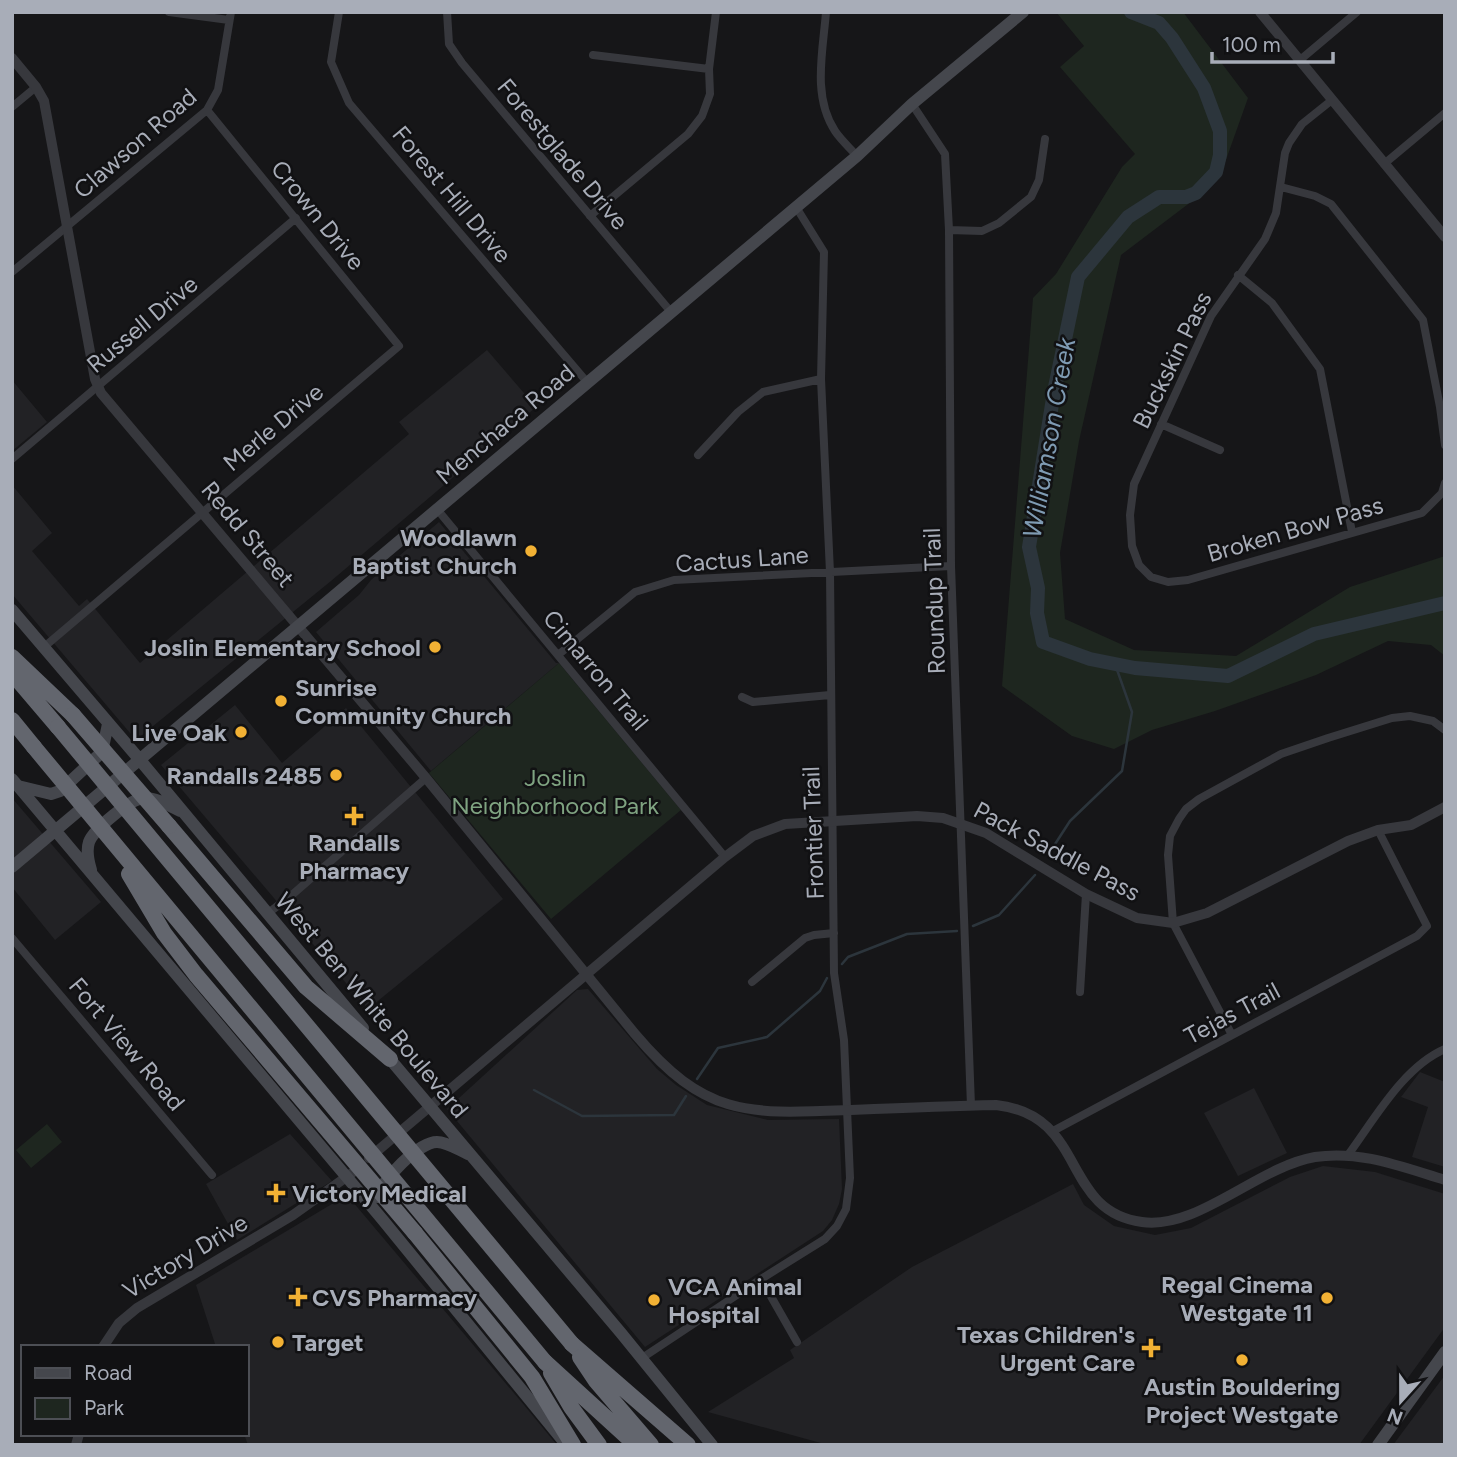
<svg xmlns="http://www.w3.org/2000/svg" width="1457" height="1457" viewBox="0 0 1457 1457" font-family="Figtree,sans-serif">
  <rect width="100%" height="100%" fill="#161618"/>
  <path fill="#222225" d="M487 350 536 407 331 581 136 740 12 594V485L52 533 32 551 79 606 87 599 140 663 409 434 399 422Z
    M12 380 47 422 12 451Z
    M439 522 556 663H559L431 771 316 632 359 595 371 580Z
    M235 705 282 763 346 708 503 899 368 1009 161 765Z
    M12 798 101 902 55 940 12 887Z
    M588 989 657 1069 676 1085 707 1105 768 1120 839 1119 842 1189 839 1204 832 1220 823 1231 645 1347 447 1109 577 990Z
    M1420 1072 1445 1082V1167L1412 1157 1428 1107 1401 1097Z
    M1254 1088 1287 1153 1238 1176 1204 1113Z
    M290 1134 332 1181 237 1240 206 1184Z
    M1323 1166 1375 1172 1445 1194V1327L1359 1445H828L708 1412 794 1358 790 1350 912 1267 1073 1184 1084 1205 1114 1226 1155 1235 1191 1228 1290 1177Z
    M347 1195 524 1405 557 1445H248L244 1434H247V1347H216L196 1285Z
    M1445 1375V1445H1393Z"/>
  <path fill="#1e261f" d="M1056 12H1183L1248 98 1222 171 1208 189 1121 255 1079 441 1060 553 1065 619 1134 650 1236 656 1350 587 1445 556V656L1431 645 1388 641 1316 675 1215 711 1152 730 1114 749 1072 736 1002 686 1033 298 1056 274 1122 167 1135 154 1060 67 1084 46Z
    M559 663 681 810 551 919 429 773Z
    M47 1124 62 1142 31 1168 16 1150Z"/>
  <g fill="none" stroke-linecap="round" stroke-linejoin="round">
    <path stroke="#2c353c" stroke-width="2.5" d="M1048 855 1070 821 1122 771 1132 712 1115 664
      M973 926 999 915 1035 875
      M842 964 848 957 907 934 957 931
      M697 1079 718 1048 767 1037 820 991 827 978
      M534 1090 582 1116 674 1115 686 1096"/>
    <path stroke="#2c353c" stroke-width="14" d="M1131 12 1159 23 1172 38 1204 88 1220 131V155L1216 172 1196 193 1186 197H1159L1128 217 1078 277 1054 392 1029 547 1038 588 1037 613 1043 642 1090 659 1135 668 1228 676 1314 634 1445 603"/>
    <path stroke="#37383d" stroke-width="8" d="M169 12 229 20
      M339 12 331 62 349 103 587 382
      M447 12 449 44 462 63 671 312
      M826 12C823 51 812 96 835 131 841 140 850 148 857 156
      M593 55 709 69
      M1300 60 1357 12
      M1332 100 1302 124 1289 143 1285 153 1276 213 1265 239 1211 316 1134 484 1130 515 1132 546 1139 565 1151 577 1168 582 1188 580 1422 513 1442 493 1445 483
      M912 104 945 154 949 230 951 566 971 1106
      M12 107 36 87
      M1384 164 1445 113
      M1281 187 1315 196 1331 204 1423 320 1440 407 1445 445
      M590 216 688 134 702 116 710 94 709 69 716 12
      M949 230 982 231 999 223 1031 197 1039 180 1045 139
      M12 272 207 110 218 90 231 12
      M1238 275 1272 303 1320 369 1352 532
      M1161 424 1220 450
      M698 455 738 412 763 392 821 379
      M12 459 296 218
      M436 508 725 857
      M44 647 399 346 207 110
      M558 655 635 592 674 580 951 566
      M742 697 753 702 830 695
      M267 914 293 894 426 778
      M12 938 212 1175
      M752 982 805 938 814 935 834 933
      M1080 992 1086 894
      M1232 1035 1173 923 1168 855 1170 836 1179 819 1186 809 1199 799 1281 754 1328 738 1392 718 1410 716 1433 721 1445 730
      M1053 1131 1417 936 1427 926 1378 830
      M1348 1155C1374 1120 1403 1067 1445 1049
      M761 1279 797 1342
      M642 1358 761 1279 825 1239 837 1226 846 1209 850 1178 844 1040 834 973 830 572 821 379 824 252 796 207"/>
    <path stroke="#37383d" stroke-width="10" d="M1260 12 1445 237
      M12 58 36 87 44 101 95 379 101 393 426 778 635 1034C706 1118 748 1114 851 1110 899 1108 948 1106 996 1105 1088 1115 1060 1211 1142 1222 1198 1230 1257 1167 1315 1157 1360 1150 1402 1167 1445 1180
      M369 1158 725 857 753 836 785 824 917 816 943 818 986 833 1086 894 1137 918 1173 923 1207 913 1348 841 1378 830 1411 825 1445 807
      M103 1347 119 1323 137 1308 293 1215 352 1173
      M76 1445 79 1434"/>
    <path stroke="#45474d" stroke-width="12" d="M12 610 140 760 363 1028
      M12 779 382 1219 565 1443
      M18 786 51 794 60 791 102 752 108 724
      M12 867 857 156 912 104 1023 12
      M91 870C88 860 86 851 89 842 94 829 130 799 144 798 155 797 170 806 180 811
      M384 1052 621 1333 712 1445
      M378 1197C381 1180 419 1142 437 1142 447 1142 459 1150 468 1154
      M1378 1445 1445 1352"/>
    <path stroke="#63666e" stroke-width="16" d="M12 657 73 715
      M12 673 58 727
      M12 720 34 747
      M169 826 306 987 390 1059
      M415 1233 532 1377 573 1445
      M572 1344 688 1445
      M580 1357 596 1381 651 1445
      M545 1362 636 1445
      M551 1373 571 1407 599 1445"/>
    <path stroke="#63666e" stroke-width="16" d="M73 715 169 826
      M58 727 572 1344
      M34 747 545 1362
      M129 874 164 933 196 975 415 1233"/>
  </g>
  <g fill="#f2b134" stroke="#111113" stroke-width="2.5">
    <circle cx="531" cy="551" r="7"/>
    <circle cx="435" cy="647" r="7"/>
    <circle cx="281" cy="701" r="7"/>
    <circle cx="241" cy="732" r="7"/>
    <circle cx="336" cy="775" r="7"/>
    <path d="M350.5 805.5h7v7h7v7h-7v7h-7v-7h-7v-7h7z"/>
    <path d="M272.5 1182.5h7v7h7v7h-7v7h-7v-7h-7v-7h7z"/>
    <path d="M294.5 1286.5h7v7h7v7h-7v7h-7v-7h-7v-7h7z"/>
    <circle cx="1327" cy="1298" r="7"/>
    <circle cx="654" cy="1300" r="7"/>
    <circle cx="278" cy="1342" r="7"/>
    <path d="M1147.5 1337.5h7v7h7v7h-7v7h-7v-7h-7v-7h7z"/>
    <circle cx="1242" cy="1360" r="7"/>
  </g>
  <g text-anchor="middle" dominant-baseline="central" stroke-width="5" stroke-linejoin="round" paint-order="stroke">
    <g font-size="24" fill="#a8adb8" stroke="#111113">
      <text transform="translate(135 143) rotate(-41)">Clawson Road</text>
      <text transform="translate(563 154) rotate(50)">Forestglade Drive</text>
      <text transform="translate(452 194) rotate(50)">Forest Hill Drive</text>
      <text transform="translate(318 215) rotate(51)">Crown Drive</text>
      <text transform="translate(142 324) rotate(-40)">Russell Drive</text>
      <text transform="translate(1172 360) rotate(-64)">Buckskin Pass</text>
      <text transform="translate(505 424) rotate(-40)">Menchaca Road</text>
      <text transform="translate(273 427) rotate(-40)">Merle Drive</text>
      <text transform="translate(1295 529) rotate(-16)">Broken Bow Pass</text>
      <text transform="translate(248 534) rotate(50)">Redd Street</text>
      <text transform="translate(742 559) rotate(-4)">Cactus Lane</text>
      <text transform="translate(934 601) rotate(-92)">Roundup Trail</text>
      <text transform="translate(596 670) rotate(50)">Cimarron Trail</text>
      <text transform="translate(813 833) rotate(-92)">Frontier Trail</text>
      <text transform="translate(1057 851) rotate(28)">Pack Saddle Pass</text>
      <text transform="translate(372 1005) rotate(50)">West Ben White Boulevard</text>
      <text transform="translate(1232 1013) rotate(-28)">Tejas Trail</text>
      <text transform="translate(127 1044) rotate(50)">Fort View Road</text>
      <text transform="translate(185 1256) rotate(-31)">Victory Drive</text>
    </g>
    <g font-size="24" font-weight="bold" fill="#a8adb8" stroke="#111113" text-anchor="end">
      <text x="517" y="537">Woodlawn<tspan x="517" dy="28">Baptist Church</tspan></text>
      <text x="421" y="647">Joslin Elementary School</text>
      <text x="295" y="687" text-anchor="start">Sunrise<tspan x="295" dy="28">Community Church</tspan></text>
      <text x="227" y="732">Live Oak</text>
      <text x="322" y="775">Randalls 2485</text>
      <text x="354" y="842" text-anchor="middle">Randalls<tspan x="354" dy="28">Pharmacy</tspan></text>
      <text x="292" y="1193" text-anchor="start">Victory Medical</text>
      <text x="1313" y="1284">Regal Cinema<tspan x="1313" dy="28">Westgate 11</tspan></text>
      <text x="668" y="1286" text-anchor="start">VCA Animal<tspan x="668" dy="28">Hospital</tspan></text>
      <text x="312" y="1297" text-anchor="start">CVS Pharmacy</text>
      <text x="1135" y="1334">Texas Children's<tspan x="1135" dy="28">Urgent Care</tspan></text>
      <text x="292" y="1342" text-anchor="start">Target</text>
      <text x="1242" y="1386" text-anchor="middle">Austin Bouldering<tspan x="1242" dy="28">Project Westgate</tspan></text>
    </g>
    <g font-size="24" fill="#7fa381" stroke="#111113">
      <text x="555" y="777">Joslin<tspan x="555" dy="28">Neighborhood Park</tspan></text>
    </g>
    <g font-size="26" font-style="italic" fill="#7f9bb3" stroke="#111113">
      <text transform="translate(1049 438) rotate(-80)">Williamson Creek</text>
    </g>
  </g>
  <rect width="1457" height="1457" fill="none" stroke="#a8adb8" stroke-width="28"/>
  <rect x="21" y="1345" width="228" height="91" fill="#111113" stroke="#4d4f55" stroke-width="2"/>
  <rect x="35" y="1368" width="35" height="10" fill="#45474d" stroke="#4d4f55" stroke-width="2"/>
  <text x="84" y="1380" font-size="21" fill="#a8adb8">Road</text>
  <rect x="35" y="1398" width="35" height="21" fill="#1e261f" stroke="#4d4f55" stroke-width="2"/>
  <text x="84" y="1415" font-size="21" fill="#a8adb8">Park</text>
  <g transform="translate(1401 1401) rotate(201)" stroke="#111113" stroke-width="5" paint-order="stroke">
  <path d="M0-5L12 26L0 18L-12 26Z" fill="#a8adb8"/>
  <text y="-10" font-size="19" font-weight="bold" text-anchor="middle" fill="#a8adb8">N</text>
  </g>
  <path d="M1212 52v10h121v-10" fill="none" stroke="#a8adb8" stroke-width="3.5"/>
  <text x="1222" y="52" font-size="21" fill="#a8adb8" stroke="#111113" stroke-width="5" paint-order="stroke">100 m</text>
</svg>
